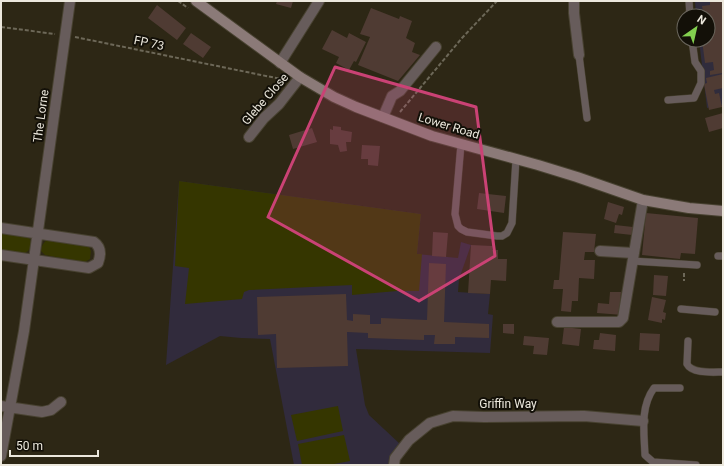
<svg xmlns="http://www.w3.org/2000/svg" width="724" height="466" viewBox="0 0 724 466" font-family="Roboto,sans-serif">
  <rect width="100%" height="100%" fill="#2d2715"/>
  <path fill="#302c3c" d="M695 1H723V105L707 108 699 40H708V16H696Z"/>
  <path fill="#312b3c" d="M179 181 421 214 417 254 458 258 461 242 471 245 459 279 458 292 490 294 488 314 493 315 490 353 356 349 365 405 369 415 400 444 392 457 389 465H294L270 339 241 338 220 336 166 365Z"/>
  <path fill="#353600" d="M179 181 421 214 417 254H422L419 291H397L352 295V285L249 290 244 292 242 299 185 304 189 268 175 266Z
    M1 233 29 238C33 243 31 250 25 253L1 250Z
    M48 239 83 245 89 247 91 251 90 259 85 262 45 255 41 251C42 245 43 243 48 239Z
    M338 406 343 431 297 441 291 415Z
    M344 435 350 461 329 465H302L298 444Z"/>
  <path fill="#4f3b33" d="M277 1H293L291 8 276 4Z
    M710 1H723V73L710 75V71L714 70 713 62 705 63 702 40H708V16H704L702 6 710 5Z
    M157 5 186 28 177 40 148 18Z
    M371 8 399 19 400 16 412 21 406 38 415 43 412 52 420 55 398 81 358 65 370 37 360 34Z
    M332 30 347 38 349 33 366 42 356 62 354 61 349 70 336 63 339 57 322 49Z
    M191 33 211 47 203 58 183 44Z
    M723 74V88L714 90 715 94 719 93 722 107 709 110 704 84 707 83 706 78Z
    M723 113V128L709 132 705 118Z
    M333 126 341 127V130L352 132 351 142H346L347 151 340 152 338 145 330 144V129L333 130Z
    M312 128 317 142 293 149 289 135Z
    M362 145 380 146 378 166 368 165V159H361Z
    M479 193 506 196 504 213 477 209Z
    M608 202 624 207 622 215 619 214 616 223 604 219Z
    M646 213 698 218 695 254 681 253 680 259 642 255Z
    M615 225 633 227 632 235 614 233Z
    M433 232 448 233 446 257 432 256Z
    M563 232 596 234 594 252H585L584 260H595L594 279 579 278 578 301H572L571 312 561 311 563 289H553L554 280H559Z
    M471 245 492 246V250H498V259H507L506 281 491 280 490 294 468 293Z
    M429 263 446 264 444 322 489 324V338L455 337V344H434L435 335H424V340L368 338V333L347 332 348 366 277 368 276 334 258 335 257 297 346 294 347 320 353 321V314L370 315V324H381V318L427 320Z
    M654 275 668 276 666 296 653 295Z
    M610 292H621L620 304H624L623 315 597 313 598 303 609 304Z
    M652 297 666 300 663 312 666 313 665 320 662 319V323L648 320Z
    M503 324H514V334L503 333Z
    M564 327 581 329 579 346 562 344Z
    M600 333 616 335 615 351 593 349 594 340H599Z
    M640 333 660 334 659 351 639 350Z
    M524 336 549 338 547 355 533 354 534 346 523 345Z"/>
  <g fill="none" stroke-linecap="round" stroke-linejoin="round">
    <defs>
      <path id="lane" d="M689 1 690 16
        M579 55 587 118
        M668 100 694 98 701 83V71L695 62 692 40
        M461 144 455 214 458 226 461 229 467 232 497 236H502L507 233 512 223 516 159
        M718 256H723
        M632 261 697 265
        M681 309 715 312
        M688 341 687 364C692 374 713 372 723 372
        M680 388H654C640 407 644 432 645 455L653 462 696 465"/>
      <path id="street" d="M574 1V13L579 55
        M280 63 319 1
        M383 117 392 96 400 91 436 47
        M249 137 264 118 279 104 300 77
        M1 228 94 242C101 247 101 255 98 263L89 268 1 255
        M600 251 633 253
        M557 322H619L623 318 643 200
        M1 406 42 412 51 410 61 402
        M1 456 24 331 70 1
        M394 465 395 458 409 440 430 423 453 416 484 417 584 416 643 421"/>
      <path id="secondary" d="M196 1 300 77 334 97 356 107 432 136 538 165 577 177 643 200 689 208 723 211"/>
    </defs>
    <use href="#lane" stroke="#484231" stroke-width="8"/>
    <use href="#street" stroke="#484231" stroke-width="12"/>
    <use href="#secondary" stroke="#484231" stroke-width="12"/>
    <path stroke="#6d6858" stroke-width="2" stroke-dasharray="4 2" stroke-linecap="butt" d="M178 1 188 8
      M1 27 55 34
      M75 37 281 79 282 78
      M400 112 462 38 497 1
      M684 273V281"/>
    <use href="#lane" stroke="#675c5b" stroke-width="7"/>
    <use href="#street" stroke="#675c5b" stroke-width="10"/>
    <use href="#secondary" stroke="#8b7a78" stroke-width="10"/>
  </g>
  <path fill="#ca4275" fill-opacity="0.2" stroke="#ca4275" stroke-width="3" stroke-linejoin="round" d="M335 67 476 107 495 256 419 301 268 217Z"/>
  <g text-anchor="middle" dominant-baseline="central" stroke-width="4" stroke-linejoin="round" paint-order="stroke">
    <g font-size="12" fill="#ece8dd" stroke="#131008">
      <text transform="translate(149 43) rotate(12)">FP 73</text>
      <text transform="translate(265 99) rotate(-49)">Glebe Close</text>
      <text transform="translate(41 116) rotate(-82)">The Lorne</text>
      <text transform="translate(449 126) rotate(17)">Lower Road</text>
      <text x="508" y="404">Griffin Way</text>
    </g>
  </g>
  <rect width="724" height="466" fill="none" stroke="#ece8dd" stroke-width="4"/>
  <g transform="translate(696 28) rotate(34)"><circle r="19" fill="#131008" stroke="#6a665d"/>
  <path d="M0-3L7 15L0 10L-7 15Z" fill="#83d04f"/>
  <text y="-6" font-size="11" font-weight="bold" text-anchor="middle" fill="#ece8dd">N</text>
  </g>
  <path d="M10 450v6h88v-6" fill="none" stroke="#ece8dd" stroke-width="2"/>
  <text x="16" y="450" font-size="12" fill="#ece8dd" stroke="#131008" stroke-width="3" paint-order="stroke">50 m</text>
</svg>
